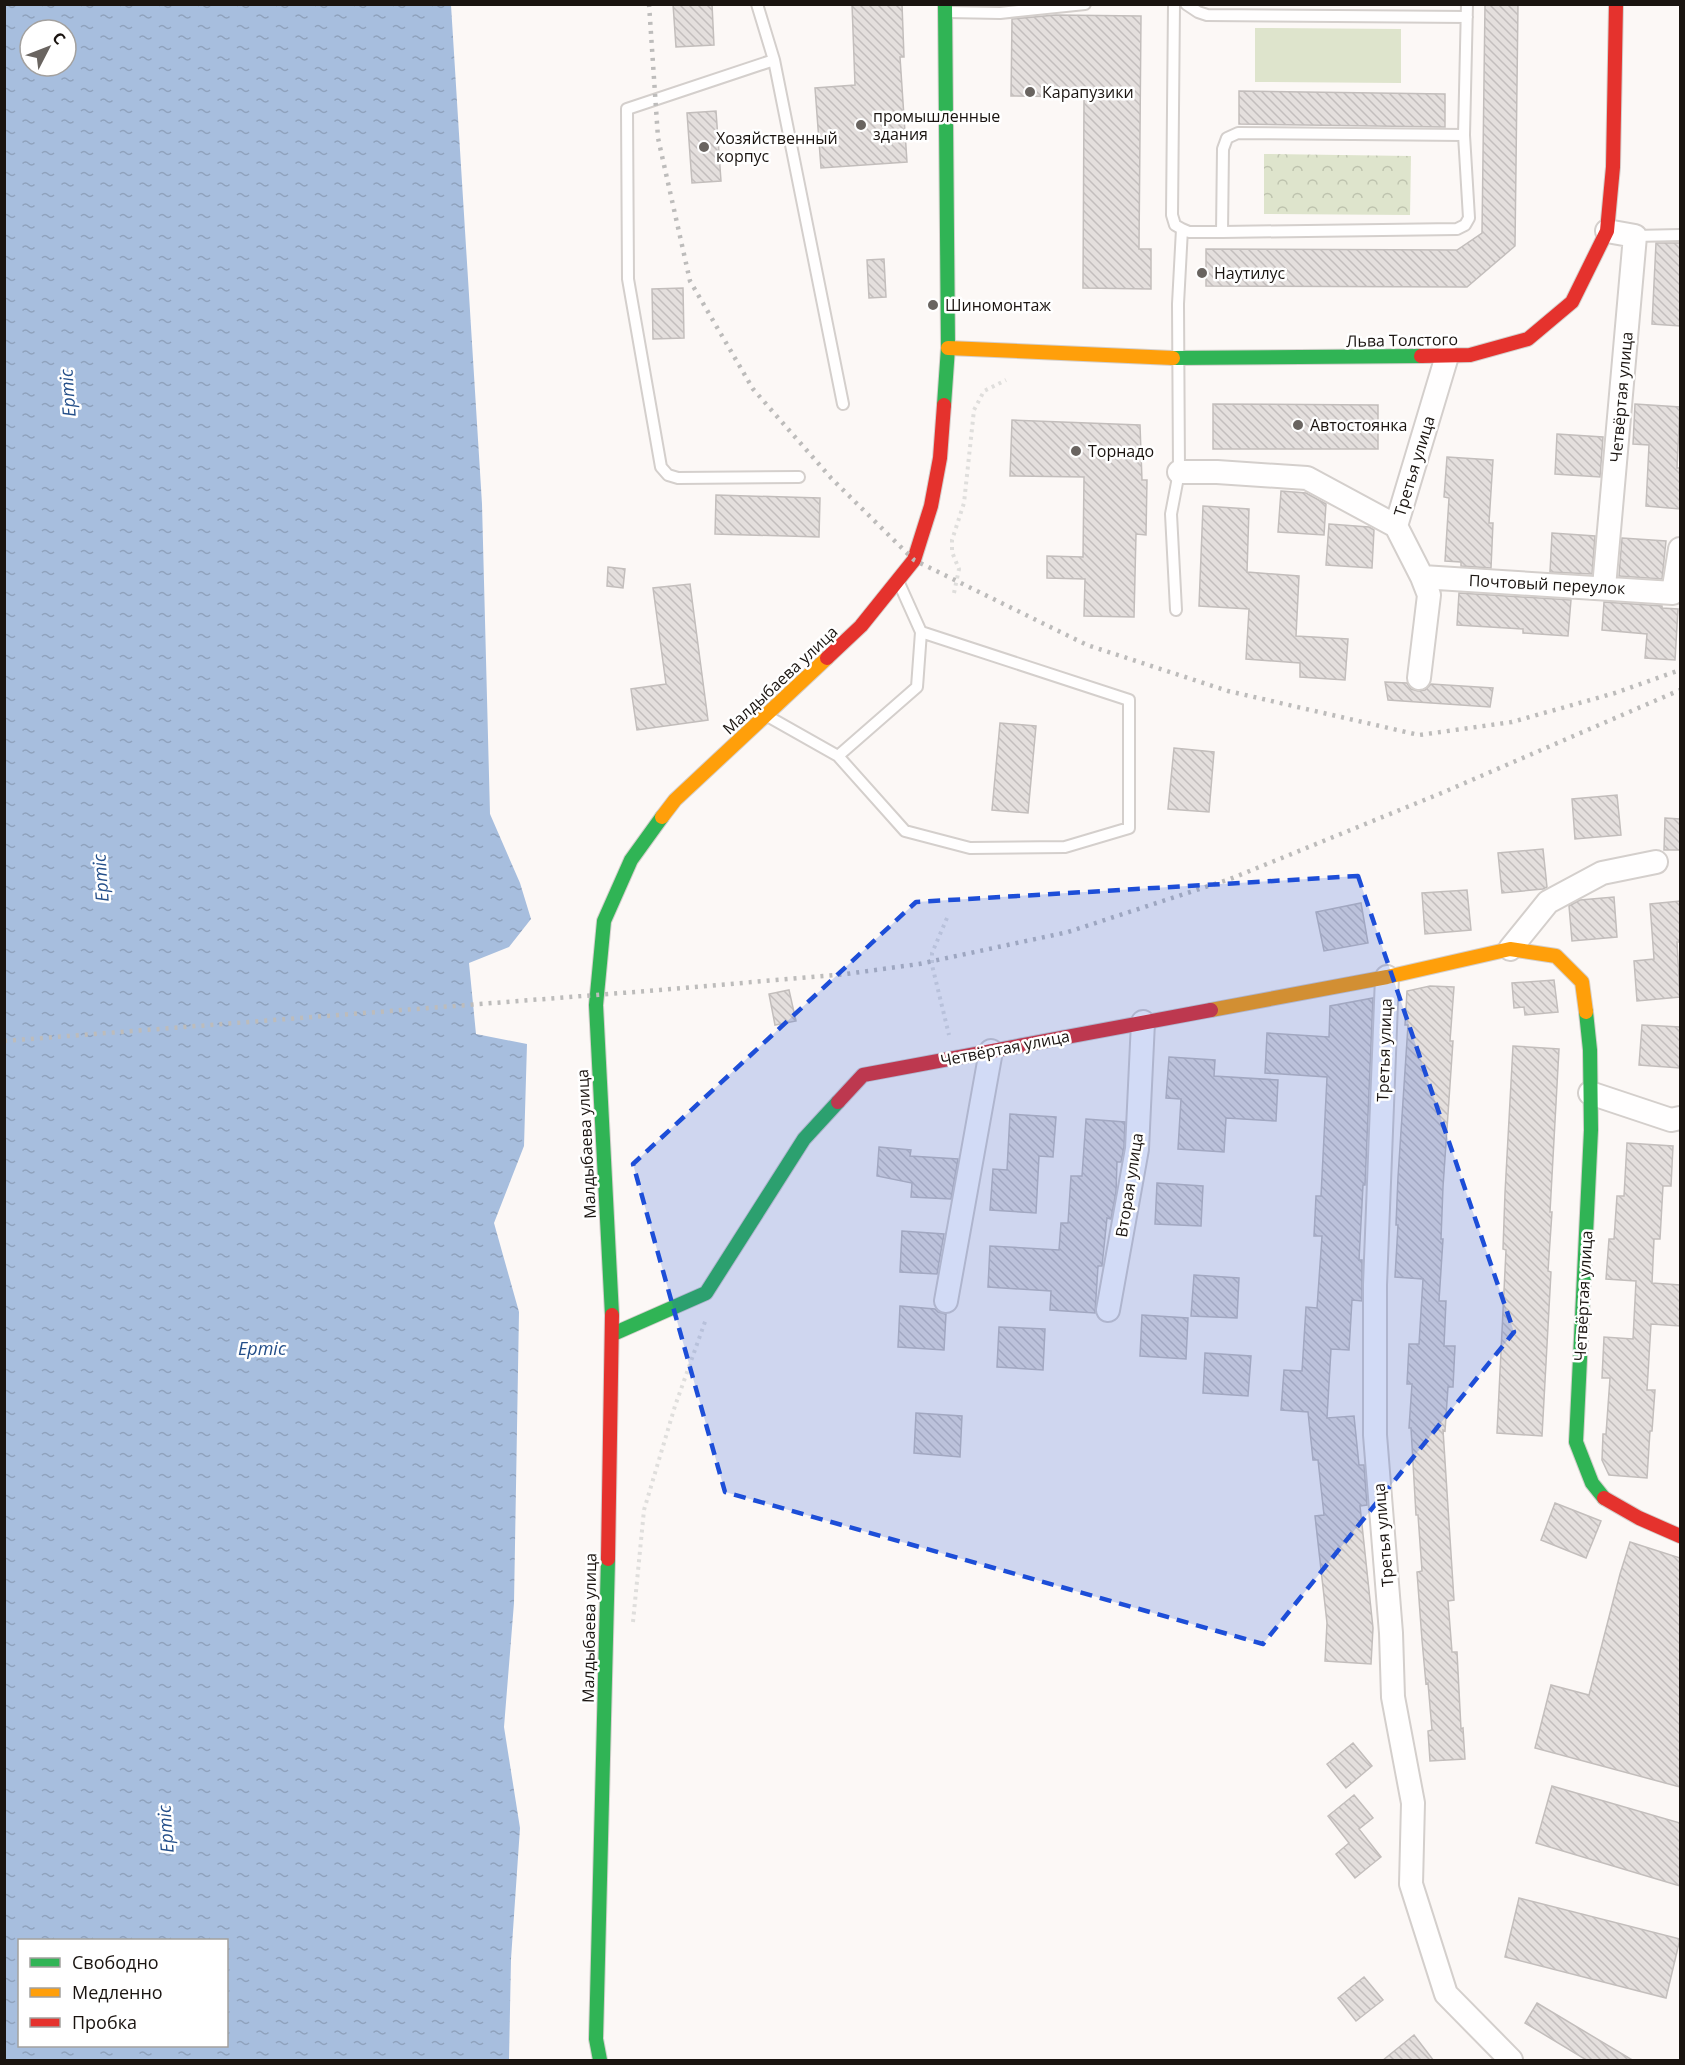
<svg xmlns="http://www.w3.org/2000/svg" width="1685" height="2065" viewBox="0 0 1685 2065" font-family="'Open Sans',sans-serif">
  <defs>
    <pattern id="park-crowns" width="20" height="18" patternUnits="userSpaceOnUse" patternTransform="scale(1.5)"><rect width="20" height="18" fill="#dee4cc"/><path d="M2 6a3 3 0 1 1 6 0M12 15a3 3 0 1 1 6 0" fill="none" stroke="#bec3ae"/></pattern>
    <pattern id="water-ripples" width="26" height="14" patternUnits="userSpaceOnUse" patternTransform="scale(1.5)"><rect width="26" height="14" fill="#a7bede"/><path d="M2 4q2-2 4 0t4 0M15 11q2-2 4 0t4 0" fill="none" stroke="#8fa2bd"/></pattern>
    <pattern id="building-back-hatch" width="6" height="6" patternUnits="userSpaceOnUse" patternTransform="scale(1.5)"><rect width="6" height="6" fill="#e4dfdd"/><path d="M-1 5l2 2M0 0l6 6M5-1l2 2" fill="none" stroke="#c3bebd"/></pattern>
  </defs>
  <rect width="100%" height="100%" fill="#fcf8f6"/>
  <path fill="url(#park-crowns)" d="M1264 154 1411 156 1410 215 1264 214Z"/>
  <path fill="#dee4cc" d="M1255 28 1401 29V83L1255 82Z"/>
  <path fill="url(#water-ripples)" fill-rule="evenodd" d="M5 4 451 5 482 504 490 814 520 883 531 919 509 947 469 963 476 1034 527 1044 524 1146 494 1223 519 1312 514 1603 504 1727 520 1828 511 1959 509 2060H5ZM30 30H66V66H30ZM20 1940H226V2046H20Z"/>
  <path fill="url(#building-back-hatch)" stroke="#c3bebc" stroke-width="1.5" d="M673 4H712L714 45 676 47Z
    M852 4H902L904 57H900L907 162 821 168 815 88 855 85Z
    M1485 4H1518L1515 246 1467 287 1206 286V249L1457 250 1482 233Z
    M1055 15 1141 16 1139 249H1151V289L1083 288 1084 97 1011 96 1012 19Z
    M1239 91 1445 94V127L1239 124Z
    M716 111 721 181 692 183 687 113Z
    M1656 243H1680V326L1652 324Z
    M884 259 886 297 869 298 867 260Z
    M683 288 684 338 653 339 652 289Z
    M1213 404 1378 405V449H1213Z
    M1635 404 1680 407 1677 468H1680V509L1646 506 1649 445 1633 444Z
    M1012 420 1140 425 1142 480H1147L1146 535 1136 534 1134 617 1084 616 1085 579 1047 578V556L1083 557 1084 477 1010 476Z
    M1557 434 1603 437 1600 477 1555 474Z
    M1447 457 1493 460 1489 523H1493L1491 568 1461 566V562L1445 561 1449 498 1444 497Z
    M1281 491 1306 493 1326 504 1324 535 1278 532Z
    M716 495 820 498 819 537 715 534Z
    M1203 506 1249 509 1247 572 1299 576 1296 636 1348 639 1345 680 1300 677V663L1246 659 1249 609 1199 606Z
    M1329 524 1369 527 1374 530 1372 568 1326 565Z
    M1552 533 1595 536 1592 574 1550 572Z
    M1622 538 1666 541 1662 579 1619 576Z
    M608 567 625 569 623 588 607 586Z
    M690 584 708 720 637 730 631 689 666 684 653 588Z
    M1459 593 1571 600 1568 636 1523 633V629L1457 625Z
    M1604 602 1662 606V608L1678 609 1675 660 1645 658 1647 634 1602 630Z
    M1385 682 1407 683 1411 689 1418 691 1425 690 1431 684 1493 688 1490 707 1388 700Z
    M1000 723 1036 726 1028 813 992 810Z
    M1174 748 1214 752 1209 812 1168 809Z
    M1617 795 1621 835 1575 839 1572 799Z
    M1665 818 1680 819V850H1664Z
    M1543 849 1547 887 1543 889 1502 893 1498 853Z
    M1467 890 1471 930 1425 934 1422 893Z
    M1614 897 1617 937 1572 941 1569 906 1580 900Z
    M1680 901V942H1677L1680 997 1637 1001 1634 961 1654 959 1650 904Z
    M1361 903 1368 943 1324 951 1316 912Z
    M1554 980 1558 1012 1525 1015 1524 1007 1514 1008 1512 983Z
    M1430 986 1454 987 1450 1041H1453L1443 1187 1441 1239H1443L1439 1301H1446L1444 1346H1455L1453 1387H1448L1445 1431 1443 1430 1454 1600 1448 1601 1452 1652H1457L1461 1729 1463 1728 1465 1759 1430 1761 1428 1731 1432 1730 1428 1683 1426 1684 1422 1640 1417 1572 1422 1571 1418 1515H1416L1411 1428H1409L1412 1384H1407L1409 1344H1419L1423 1279 1395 1277 1398 1225H1396L1398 1177 1408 1025H1405L1407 991Z
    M789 990 796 1021 775 1025 769 994Z
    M1373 998 1365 1185H1363L1359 1260H1362V1301L1352 1300 1349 1350 1331 1349 1327 1418 1354 1416 1359 1465H1364L1367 1505 1360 1506 1373 1628 1371 1664 1325 1661 1327 1623 1315 1516 1324 1515 1318 1460H1313L1308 1412 1281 1410 1284 1370 1302 1371 1306 1307 1317 1308 1322 1236H1314L1316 1196H1321L1327 1077 1265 1073 1267 1033 1329 1037 1330 1006Z
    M1642 1025 1680 1027V1068L1639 1065Z
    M1513 1046 1559 1049 1550 1212H1552L1548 1271 1551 1272 1542 1436 1497 1433 1506 1250 1503 1249 1505 1193Z
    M1169 1057 1215 1060 1214 1076 1278 1080 1276 1121 1226 1118 1224 1152 1178 1149 1181 1099 1166 1098Z
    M1010 1114 1056 1117 1053 1157 1039 1156 1036 1213 990 1210 993 1169 1007 1170Z
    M1086 1119 1125 1122 1124 1147 1121 1162H1117L1116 1192 1111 1219 1107 1218 1102 1266H1098L1095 1313 1050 1310 1051 1291 988 1287 990 1246 1059 1250 1061 1223H1068L1071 1176H1082Z
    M1627 1143 1673 1146 1671 1186H1663L1660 1239H1654L1652 1283 1680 1285V1326L1651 1324 1647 1390H1655L1652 1431H1650L1647 1478 1609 1475 1602 1460 1603 1434H1606L1610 1378H1602L1604 1337 1633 1339 1636 1281 1606 1279 1609 1239H1614L1617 1196H1624Z
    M879 1147 911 1150 910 1156 958 1159 951 1199 911 1197 912 1183 877 1176Z
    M1157 1183 1203 1186 1201 1226 1155 1224Z
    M902 1231 944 1234 937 1274 900 1272Z
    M1194 1275 1239 1278 1237 1318 1191 1316Z
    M900 1306 935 1309 938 1312 946 1314 944 1350 898 1347Z
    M1142 1315 1188 1318 1186 1359 1140 1356Z
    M999 1327 1045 1329 1043 1370 997 1367Z
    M1205 1353 1251 1356 1248 1396 1203 1393Z
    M916 1413 962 1416 960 1457 914 1453Z
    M1555 1503 1601 1521 1586 1558 1541 1540Z
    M1630 1542 1680 1558V1787L1535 1748 1551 1685 1589 1695 1620 1574Z
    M1353 1743 1372 1766 1346 1788 1327 1764Z
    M1552 1786 1680 1823V1886L1536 1843Z
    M1354 1795 1373 1818 1359 1829 1381 1857 1355 1878 1336 1854 1349 1843 1328 1816Z
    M1519 1898 1680 1939 1666 1998 1505 1957Z
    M1364 1977 1383 2000 1356 2021 1338 1998Z
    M1537 2003 1634 2061H1588L1525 2023Z
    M1414 2035 1434 2061H1382Z"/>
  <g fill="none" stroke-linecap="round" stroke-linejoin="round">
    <defs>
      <path id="lane" d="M757 4 774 60 843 404
        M1174 4 1172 215 1175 225 1182 229
        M1186 4 1198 12 1207 15 1467 17
        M948 12 1000 13 1085 4
        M774 60 627 109 628 279 661 467 668 475 678 478 799 477
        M1222 232 1223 149 1227 138 1238 133 1464 135
        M1635 236 1680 235
        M1176 610 1171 514 1179 472 1178 304 1182 229 1189 232H1222L1457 229 1465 225 1469 218 1464 135 1467 4
        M769 717 838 756 905 831 970 848 1065 847 1129 828V700L921 632 899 583
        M838 756 917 687 921 632"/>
      <path id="street" d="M1179 472H1217L1307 478 1396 526
        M1422 577 1673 593 1680 549
        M1604 587 1635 236 1607 231
        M1419 678 1429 595 1422 577 1396 526 1447 356
        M1510 949 1548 902 1602 873 1656 862
        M1387 977 1375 1285V1435L1391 1633 1393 1697 1413 1803 1411 1884 1446 1994 1511 2060
        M1590 1093 1671 1120 1680 1118
        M946 1301 991 1051
        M1108 1310 1137 1149 1143 1022"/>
      <path id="fast" d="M1173 358 1421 356
        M944 405 948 348 945 4
        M1586 1012 1590 1050 1591 1130 1576 1442 1592 1483 1604 1498
        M612 1315 596 1005 604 921 631 860 662 817
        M613 1334 706 1293 804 1139 838 1102
        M600 2060 596 2039 608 1559"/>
      <path id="slow" d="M948 348 1173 358
        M662 817 675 800 827 658
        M1211 1010 1387 977 1510 949 1556 956 1582 982 1586 1012"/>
      <path id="jam" d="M1421 356 1470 355 1528 339 1572 302 1607 231 1613 167 1616 4
        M827 658 861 626 914 560 931 506 940 458 944 405
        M838 1102 863 1075 1211 1010
        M1604 1498 1639 1518 1680 1536
        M608 1559 612 1315"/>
    </defs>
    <use href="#lane" stroke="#d4cfcc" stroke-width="14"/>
    <use href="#street" stroke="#d4cfcc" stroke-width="26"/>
    <use href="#fast" stroke="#d4cfcc" stroke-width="16"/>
    <use href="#slow" stroke="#d4cfcc" stroke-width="16"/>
    <use href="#jam" stroke="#d4cfcc" stroke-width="16"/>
    <path stroke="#dfdedc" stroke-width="4" stroke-dasharray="3 4.5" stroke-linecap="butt" d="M954 593 959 569 952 552V540L964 503 974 410 984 391 1006 380
      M947 918 932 953V965L949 1035
      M633 1622 644 1510 675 1406 706 1319"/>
    <use href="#lane" stroke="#fffefe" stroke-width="10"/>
    <use href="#street" stroke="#fffefe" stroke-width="22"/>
    <use href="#fast" stroke="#30b455" stroke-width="14"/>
    <use href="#slow" stroke="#ff9f0a" stroke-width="14"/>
    <use href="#jam" stroke="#e5322d" stroke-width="14"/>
    <path stroke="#bdbcbb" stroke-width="4.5" stroke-dasharray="3 6" stroke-linecap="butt" d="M649 4 658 138 690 281 753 389 831 478 914 560 1087 645 1228 691 1419 735 1512 722 1615 693 1680 670
      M4 1041 660 990 846 974 919 964 1068 932 1230 879 1444 792 1680 690"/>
  </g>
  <path fill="#1d4ed8" fill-opacity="0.2" stroke="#1d4ed8" stroke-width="4.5" stroke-dasharray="12 8" stroke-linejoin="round" d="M1358 876 1514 1332 1263 1644 725 1492 633 1164 916 902Z"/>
  <g fill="#696460" stroke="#fff" stroke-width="2">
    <circle cx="1030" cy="92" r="6"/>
    <circle cx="861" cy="125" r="6"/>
    <circle cx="704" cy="147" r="6"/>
    <circle cx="1202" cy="273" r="6"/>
    <circle cx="933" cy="305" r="6"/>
    <circle cx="1298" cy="425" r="6"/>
    <circle cx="1076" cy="451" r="6"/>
  </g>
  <g text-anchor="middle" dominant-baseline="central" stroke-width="5" stroke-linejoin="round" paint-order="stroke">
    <g font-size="16" fill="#1a1410" stroke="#fff" text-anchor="start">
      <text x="1042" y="92">Карапузики</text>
      <text x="873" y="116">промышленные<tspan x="873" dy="18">здания</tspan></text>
      <text x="716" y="138">Хозяйственный<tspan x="716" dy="18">корпус</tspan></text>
      <text x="1214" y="273">Наутилус</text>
      <text x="945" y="305">Шиномонтаж</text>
      <text x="1310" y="425">Автостоянка</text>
      <text x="1088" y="451">Торнадо</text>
    </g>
    <g font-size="16" fill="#1a1410" stroke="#fff">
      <text transform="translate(1402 340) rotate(-1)">Льва Толстого</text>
      <text transform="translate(1621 397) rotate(-85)">Четвёртая улица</text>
      <text transform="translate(1414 466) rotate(-73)">Третья улица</text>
      <text transform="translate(1547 584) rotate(3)">Почтовый переулок</text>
      <text transform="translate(780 680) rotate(-43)">Малдыбаева улица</text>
      <text transform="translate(1005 1048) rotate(-11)">Четвёртая улица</text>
      <text transform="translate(1384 1050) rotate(-88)">Третья улица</text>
      <text transform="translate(586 1144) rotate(-93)">Малдыбаева улица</text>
      <text transform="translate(1129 1185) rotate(-81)">Вторая улица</text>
      <text transform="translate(1583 1296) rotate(-87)">Четвёртая улица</text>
      <text transform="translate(1383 1535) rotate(-95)">Третья улица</text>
      <text transform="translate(589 1628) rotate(-89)">Малдыбаева улица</text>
    </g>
    <g font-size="18" font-style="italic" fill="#234e89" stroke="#fff">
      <text transform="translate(67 393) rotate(-94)">Ертіс</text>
      <text transform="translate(100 878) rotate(-94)">Ертіс</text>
      <text x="262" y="1348">Ертіс</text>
      <text transform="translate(165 1829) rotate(-94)">Ертіс</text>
    </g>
  </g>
  <rect width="1685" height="2065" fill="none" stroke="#1a1410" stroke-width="12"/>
  <rect x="18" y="1939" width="210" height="108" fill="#ffffff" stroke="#a3a19f" stroke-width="1.5"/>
  <rect x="30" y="1958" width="30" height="9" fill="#30b455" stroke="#a3a19f" stroke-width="1.5"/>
  <text x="72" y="1969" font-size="18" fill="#1a1410">Свободно</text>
  <rect x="30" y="1988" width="30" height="9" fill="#ff9f0a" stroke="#a3a19f" stroke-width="1.5"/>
  <text x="72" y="1999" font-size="18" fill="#1a1410">Медленно</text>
  <rect x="30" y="2018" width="30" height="9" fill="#e5322d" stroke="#a3a19f" stroke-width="1.5"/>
  <text x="72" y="2029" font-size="18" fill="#1a1410">Пробка</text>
  <g transform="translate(48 48) rotate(48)"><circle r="28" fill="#ffffff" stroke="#a3a19f" stroke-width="1.5"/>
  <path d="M0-4.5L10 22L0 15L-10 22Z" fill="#696460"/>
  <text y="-9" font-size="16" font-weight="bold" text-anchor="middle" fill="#1a1410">С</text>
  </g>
</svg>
